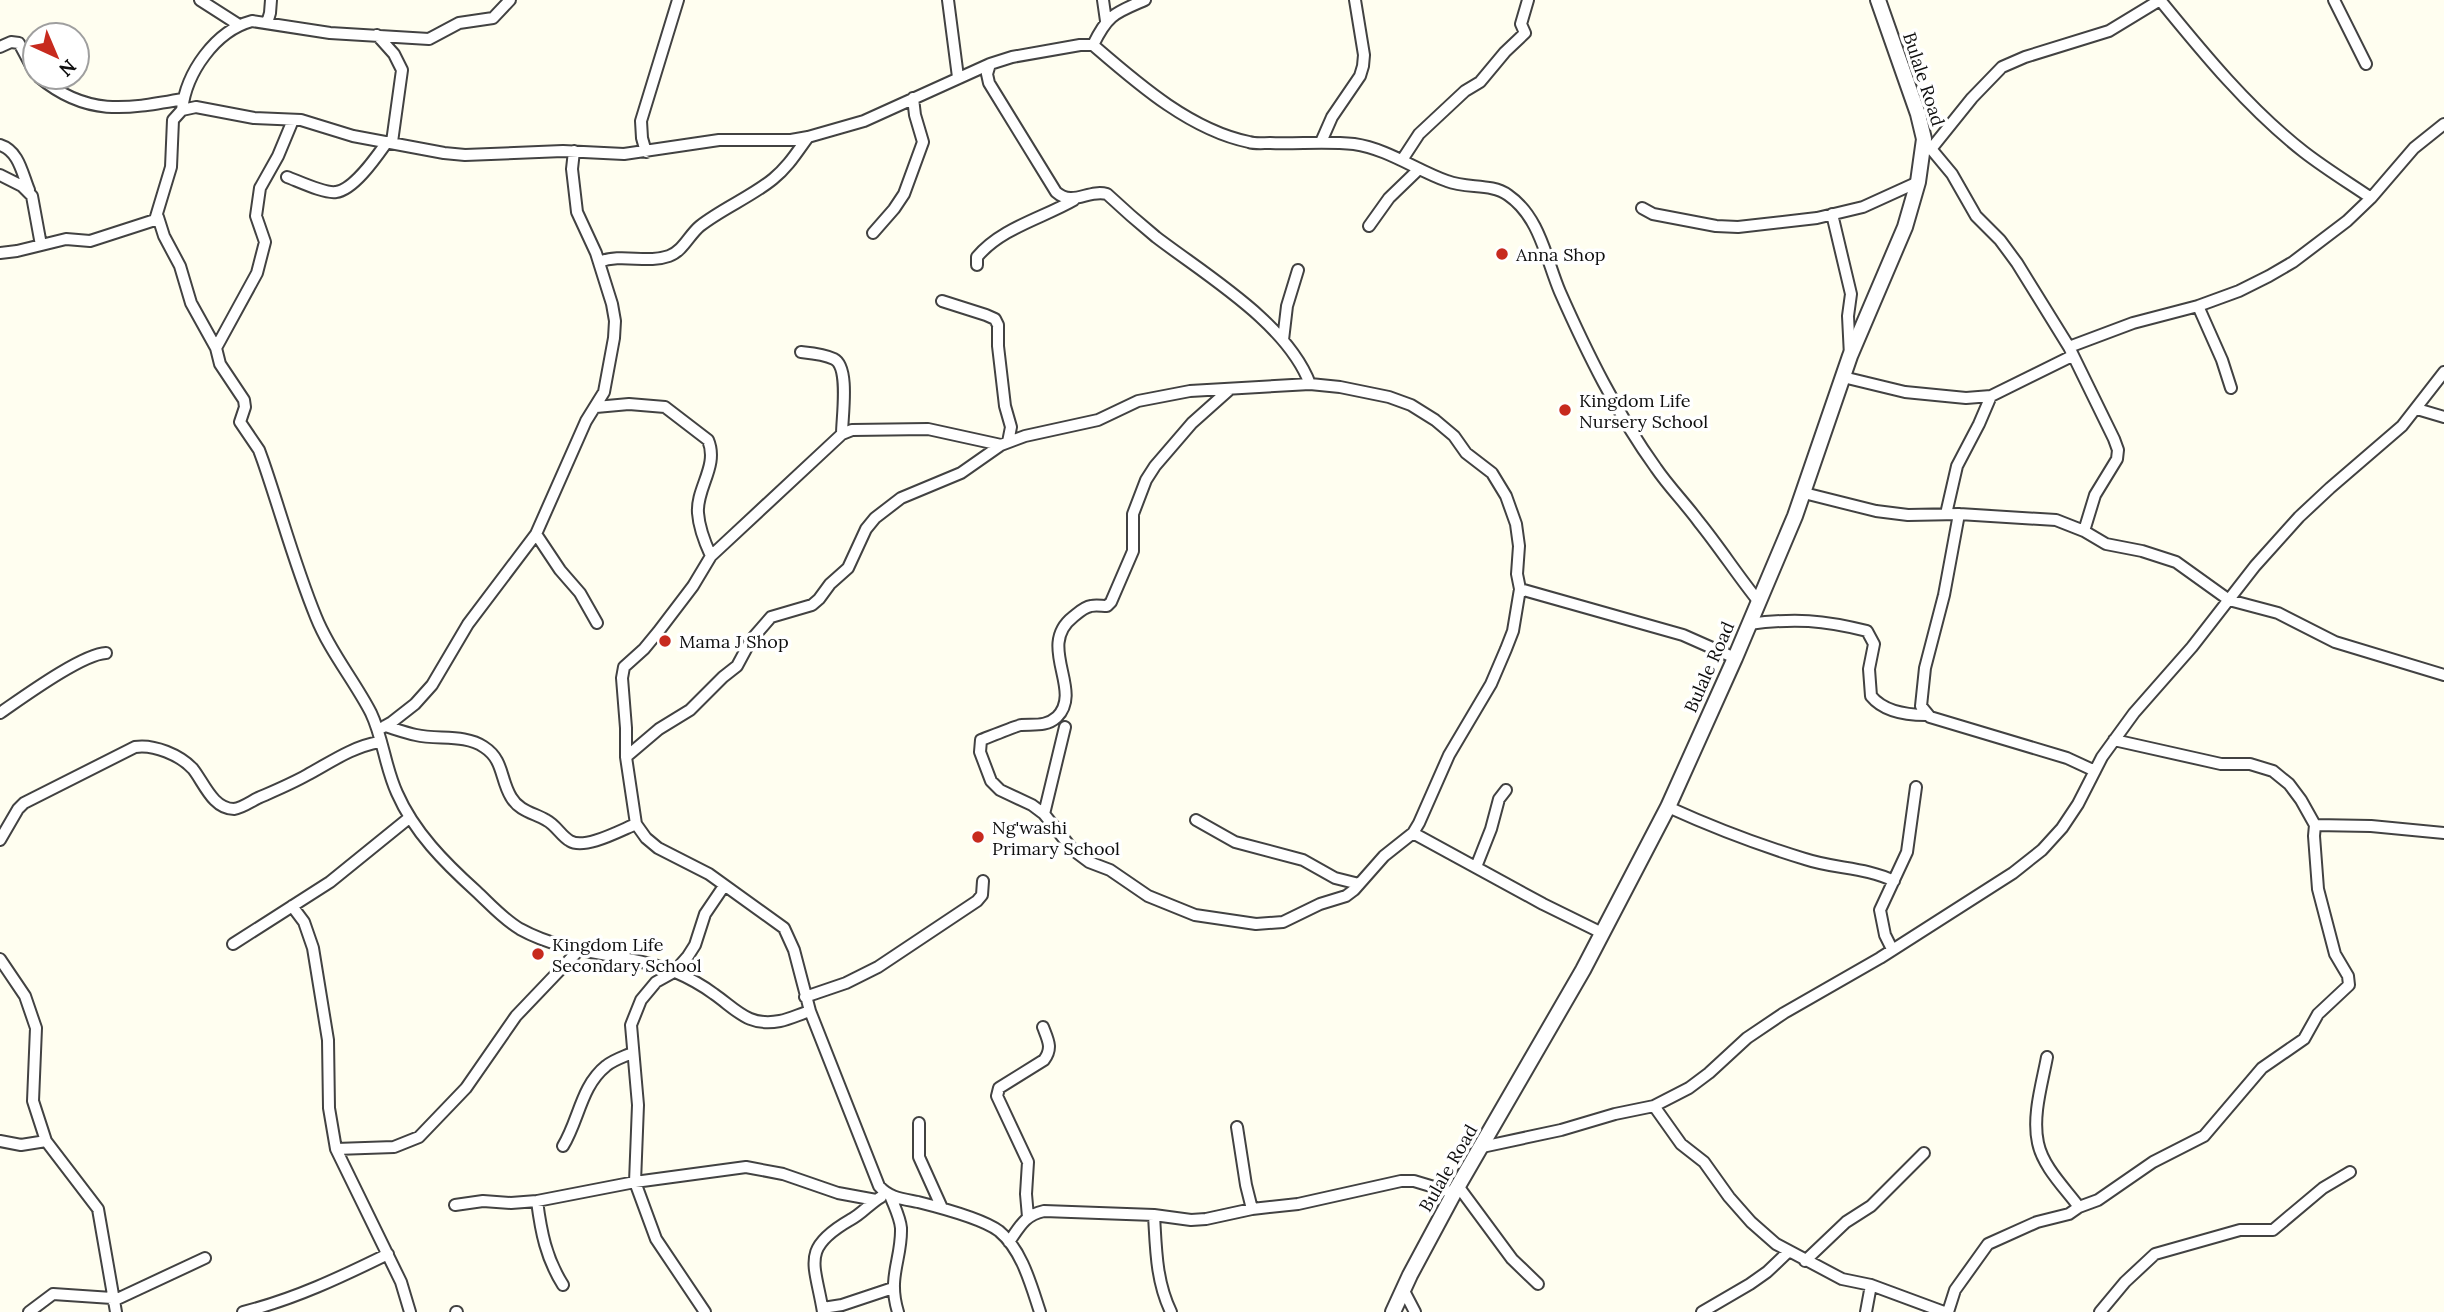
<svg xmlns="http://www.w3.org/2000/svg" width="2444" height="1312" viewBox="0 0 2444 1312" font-family="Lora,serif">
  <rect width="100%" height="100%" fill="#fffef0"/>
  <g fill="none" stroke-linecap="round" stroke-linejoin="round">
    <defs>
      <path id="minor" d="M200 0 239 25
        M948 0 958 77
        M1103 0 1106 21
        M2334 0 2366 64
        M267 23 270 13 271 0
        M377 35 394 54 402 70 392 142
        M1093 45C1108 14 1115 13 1145 0
        M0 47 11 42 19 43 35 73
        M990 64 987 74 989 83 1056 192C1073 207 1088 189 1107 194 1123 209 1139 223 1156 237 1207 276 1287 323 1310 384
        M39 77C87 117 127 109 183 99
        M182 110C186 73 215 31 252 21L330 33 429 39 459 23 493 18 510 0
        M1321 142 1332 117 1360 76 1363 66 1364 55 1355 0
        M1927 144 1952 174 1976 216 2000 240 2017 263 2069 347 2114 439 2118 450 2117 459 2095 495 2084 531
        M0 145C19 151 22 173 29 190
        M1931 149 1972 98 2002 67 2025 57 2109 31 2160 0C2204 54 2249 109 2304 152 2326 169 2349 183 2371 198
        M646 152 642 138 641 121 678 0
        M1402 160 1419 134 1465 91 1480 82 1505 52 1525 33 1521 24 1528 0
        M0 175 22 186 32 196 41 245
        M287 177C298 181 325 194 336 192 354 190 377 156 387 142
        M1642 208 1653 214 1716 226 1738 227 1817 218 1863 207 1918 182
        M1832 214 1851 294 1848 316 1850 356
        M158 217 164 236 180 266 191 303 216 348 220 364 244 400 245 407 240 422 259 450 263 461C281 513 295 566 316 617 330 652 354 680 371 713 383 738 385 767 397 793 414 832 445 863 476 891 490 904 503 919 520 929 569 956 622 952 673 971 687 977 702 985 714 994 737 1010 748 1027 780 1021 790 1019 800 1014 810 1011
        M1369 226 1389 198 1419 169
        M873 233 894 209 904 194 923 142 915 115 913 98
        M0 253 17 251 66 239 90 241 155 220 171 167 173 120 182 110 196 107 254 118 301 120 353 136 444 153 465 155 563 151 624 154 719 140H791L808 137 864 121 990 64 1012 57 1080 45H1093C1137 83 1190 130 1249 142 1255 144 1263 143 1270 143 1298 144 1326 141 1354 144 1388 149 1416 170 1447 181 1467 189 1491 183 1508 195 1540 217 1546 259 1560 292 1587 353 1617 414 1656 468 1669 487 1685 503 1699 522 1720 548 1738 576 1759 602
        M599 262C622 253 647 264 669 256 683 251 689 235 700 226 723 208 751 197 773 179 788 167 797 152 808 137
        M977 265V257C1001 228 1043 218 1074 200
        M942 301 986 315 995 319 998 325V346L1005 406 1011 427 1008 442
        M2198 306 2222 360 2231 388
        M1283 340 1287 306 1298 270
        M2069 347 2133 323 2198 306 2239 291 2269 276 2293 262 2347 221 2371 198 2414 148 2444 124
        M216 348 257 273 265 242 256 216 260 188 278 156 293 120
        M801 352C811 353 824 354 834 359 850 367 842 417 842 434
        M1843 377 1905 392 1966 398 1991 396 2072 356
        M1229 390 1192 423 1155 466 1146 480 1133 514V551L1111 602 1107 606C1102 606 1096 605 1091 606 1084 607 1078 613 1073 617 1036 646 1084 690 1057 717 1046 727 1034 724 1021 725 1018 725 984 739 981 740L980 752 991 781 1000 790 1032 805 1044 814 1073 850 1089 862 1110 870 1148 896 1195 915 1256 924 1283 922 1320 904 1346 896 1354 890 1384 856 1413 833 1419 823 1449 755 1491 684 1506 649 1513 631 1520 589
        M596 407 629 404 665 407 708 440C719 466 696 488 698 513 699 528 705 543 711 556
        M2417 409 2444 417
        M1804 493 1876 511 1908 515 1959 514 2056 520 2084 531 2106 544 2142 551 2176 562 2229 600 2278 613 2335 642 2444 675
        M1946 514 1957 466 1979 424 1991 396
        M1959 514 1944 595 1925 668 1921 706 1930 717 2067 758 2095 771
        M536 534 560 570 580 593 597 623
        M1749 624C1795 618 1823 620 1867 631L1874 644 1869 669 1871 696C1884 712 1907 715 1926 715
        M0 713C22 698 82 654 106 653
        M385 726C395 729 406 733 416 735 438 740 465 734 484 747 504 760 500 779 511 797 519 811 534 813 546 820 556 825 561 836 570 841 585 850 621 830 636 824
        M378 730 392 722 415 704 432 685 468 624 536 534 586 421 604 392 614 338 615 321 612 304 596 253 577 212 572 169 574 151
        M626 757 659 729 690 710 723 677 737 666 751 640 771 617 812 605 819 599 830 584 848 568 866 529 875 518 901 498 961 473 1001 445
        M1668 807C1712 827 1759 845 1805 859 1835 869 1865 867 1894 881
        M1044 814 1065 727
        M1196 820 1235 842 1303 860 1335 878 1359 884
        M2315 825 2371 826 2444 833
        M1413 833 1543 904 1602 933
        M0 840 18 809 24 803 135 747C154 744 180 755 193 769 204 783 213 809 234 809 242 808 250 802 258 798 274 791 291 784 307 775 331 762 352 747 379 742
        M1476 867 1491 829 1499 799 1506 790
        M292 906 304 922 313 948 328 1040 329 1108 336 1149 401 1282 410 1312
        M233 944 330 882 409 818
        M1892 949 1885 935 1880 910 1907 852 1916 787
        M0 959 25 996 36 1028 33 1101 46 1141 98 1209 116 1312
        M805 997 846 983 878 967 977 901 982 895 983 881
        M2047 1057C2042 1084 2032 1116 2038 1143 2043 1167 2065 1188 2079 1207
        M1654 1106 1681 1144 1704 1162 1729 1197 1751 1222 1776 1244 1842 1279 1871 1285 1944 1312
        M919 1123V1157L942 1208
        M1237 1127 1246 1185 1252 1209
        M0 1141 21 1145 46 1141
        M563 1146C579 1120 581 1086 606 1066 613 1060 623 1057 632 1053
        M1482 1147 1561 1130 1615 1114 1654 1106 1689 1088 1709 1073 1747 1038 1784 1013 1880 958 2013 873 2042 850 2062 828 2078 804 2102 757 2134 713 2192 647 2255 566 2299 517 2330 488 2402 426 2444 372
        M336 1149 394 1147 419 1137 466 1088 516 1016 578 951
        M1458 1186 1512 1259 1538 1284
        M890 1195C894 1206 900 1217 901 1228 902 1259 887 1277 898 1312
        M537 1201C541 1232 546 1258 563 1285
        M455 1205 483 1201 511 1203 537 1201 635 1182 746 1167 783 1174 838 1193 876 1200
        M1154 1215C1156 1249 1156 1281 1171 1312
        M1028 1217 1026 1194 1028 1162 997 1096 999 1088 1044 1060C1053 1048 1048 1040 1043 1027
        M1009 1242C1020 1226 1025 1215 1044 1211L1154 1215 1191 1220 1206 1219 1252 1209 1298 1204 1401 1181H1414L1454 1193
        M1805 1261 1846 1222 1871 1206 1924 1153
        M1403 1289 1415 1312
        M113 1301 205 1258
        M823 1308 842 1305 893 1288
        M29 1312 53 1294 112 1298
        M243 1312C295 1299 341 1277 388 1254
        M456 1312H457
        M705 1312 656 1239 635 1182 638 1105 631 1025 641 1000 656 982 674 972 688 956 695 945 705 914 724 886
        M823 1312C815 1263 800 1249 850 1220 862 1214 870 1203 881 1197
        M1040 1312C1031 1285 1022 1250 999 1231 983 1219 938 1207 918 1202 903 1199 889 1198 879 1186L810 1011 794 950 784 928 709 874 658 848 646 838 636 824 626 757V728L622 678 624 667 644 649 658 632 693 586 711 556 842 434 852 430 928 429 1001 445 1025 436 1098 420 1138 401 1190 391 1310 384 1340 387 1389 397 1411 405 1435 420 1454 436 1466 453 1492 473 1506 496 1516 524 1519 546 1517 574 1520 589 1683 635 1735 658
        M1702 1312 1750 1284 1767 1272 1788 1252
        M1866 1312 1871 1285
        M1948 1312 1955 1290 1988 1244 2037 1222 2069 1214 2079 1207 2098 1200 2153 1162 2204 1136 2262 1068 2304 1039 2318 1014 2349 985 2348 976 2335 954 2318 889 2314 836 2315 825 2301 800 2289 784 2273 771 2250 764H2221L2114 740
        M2100 1312 2125 1282 2155 1254 2240 1230H2273L2323 1188 2350 1172"/>
      <path id="tertiary" d="M1393 1312 1410 1275 1454 1193 1583 970 1668 807 1735 658 1795 516 1850 356 1905 227 1918 182 1924 139 1918 114 1878 0"/>
    </defs>
    <use href="#minor" stroke="#424242" stroke-width="14"/>
    <use href="#tertiary" stroke="#424242" stroke-width="18"/>
    <use href="#minor" stroke="#fff" stroke-width="10"/>
    <use href="#tertiary" stroke="#fff" stroke-width="14"/>
  </g>
  <g fill="#c72a1e" stroke="#fff" stroke-width="2.5">
    <circle cx="1502" cy="254" r="7"/>
    <circle cx="1565" cy="410" r="7"/>
    <circle cx="665" cy="641" r="7"/>
    <circle cx="978" cy="837" r="7"/>
    <circle cx="538" cy="954" r="7"/>
  </g>
  <g text-anchor="middle" dominant-baseline="central" stroke-width="7" stroke-linejoin="round" paint-order="stroke">
    <g font-size="18" fill="#0f0f0f" stroke="#fff">
      <text transform="translate(1924 79) rotate(72)">Bulale Road</text>
      <text transform="translate(1709 667) rotate(-66)">Bulale Road</text>
      <text transform="translate(1448 1168) rotate(-60)">Bulale Road</text>
    </g>
    <g font-size="18" fill="#0f0f0f" stroke="#fff" text-anchor="start">
      <text x="1516" y="254">Anna Shop</text>
      <text x="1579" y="400">Kingdom Life<tspan x="1579" dy="21">Nursery School</tspan></text>
      <text x="679" y="641">Mama J Shop</text>
      <text x="992" y="827">Ng'washi<tspan x="992" dy="21">Primary School</tspan></text>
      <text x="552" y="944">Kingdom Life<tspan x="552" dy="21">Secondary School</tspan></text>
    </g>
  </g>
  <g transform="translate(56 56) rotate(136)"><circle r="33" fill="#ffffff" stroke="#9f9f9f" stroke-width="2"/>
  <path d="M0-5L12 26L0 18L-12 26Z" fill="#c72a1e"/>
  <text y="-10" font-size="19" font-weight="bold" text-anchor="middle" fill="#0f0f0f">N</text>
  </g>
</svg>
